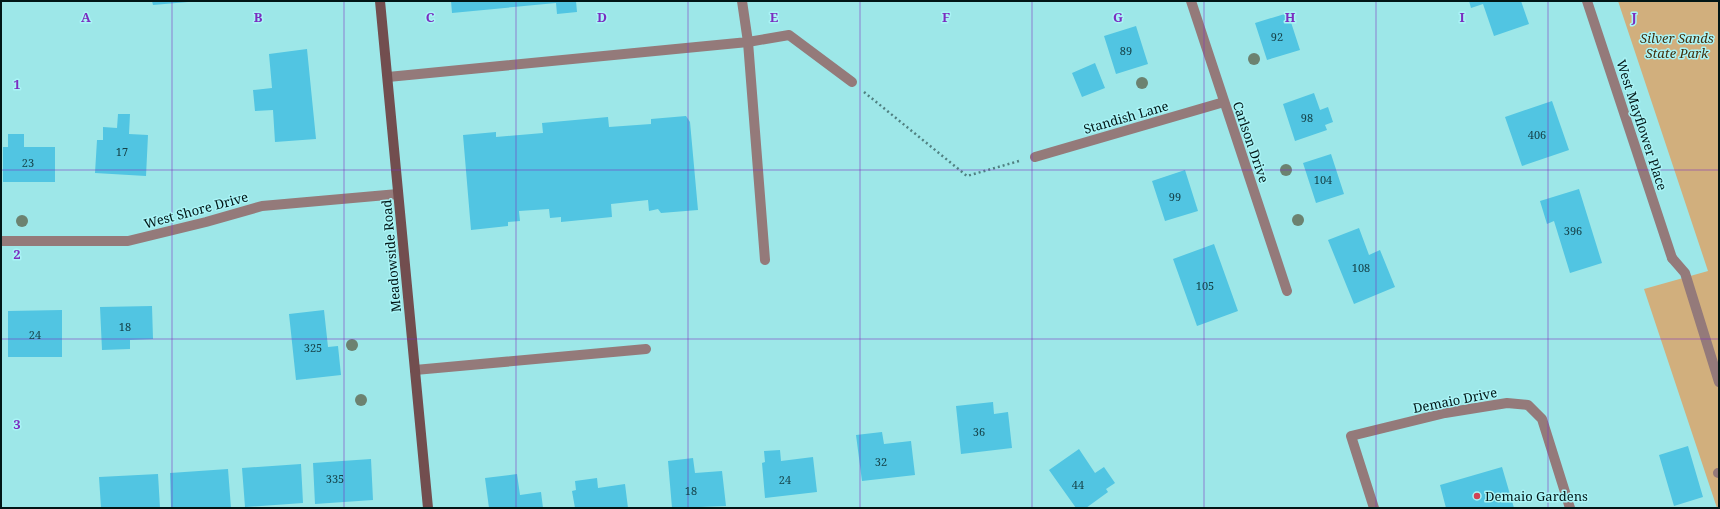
<svg xmlns="http://www.w3.org/2000/svg" width="1720" height="509" viewBox="0 0 1720 509" font-family="'Noto Serif',serif">
  <rect width="100%" height="100%" fill="#9de7e8"/>
  <path fill="#d1af7d" d="M1618 1H1719V508H1717L1644 289 1708 271Z"/>
  <path fill="#51c5e2" d="M152 1H188V2L153 5Z
    M451 1H576L577 12 557 14 556 3 452 13Z
    M1469 1H1521L1529 24 1494 36 1483 4 1471 8Z
    M1288 13 1300 50 1267 60 1255 23Z
    M1136 26 1148 64 1116 74 1104 36Z
    M307 49 316 139 275 142 273 110 255 111 253 90 272 88 269 54Z
    M1095 63 1105 88 1082 97 1072 73Z
    M1314 93 1320 110 1328 107 1333 122 1325 125 1327 130 1295 141 1283 104Z
    M1552 101 1569 150 1522 166 1505 117Z
    M118 114H130L129 134 148 135 146 176 95 173 97 140H103V127L117 128Z
    M686 116 690 122 698 210 661 213 658 209 649 211 648 200 611 204 612 217 561 222V217L550 218 549 209 519 211 520 221 508 222V226L471 230 463 135 496 132V137L543 133 542 123 608 117 609 127 651 124V119Z
    M8 134H24V147H55V182H3V147H8Z
    M1331 154 1344 194 1316 203 1303 163Z
    M1185 170 1198 211 1165 221 1152 181Z
    M1579 189 1602 263 1570 273 1554 221 1547 224 1540 201Z
    M1359 228 1369 255 1380 250 1395 287 1354 304 1328 240Z
    M1214 244 1238 311 1197 326 1173 259Z
    M152 306 153 339 130 340V349L102 350 100 307Z
    M62 310V357H8V311Z
    M324 310 328 347 338 346 341 375 296 380 289 314Z
    M993 402 994 414 1008 412 1012 448 961 454 956 406Z
    M882 432 884 444 911 441 915 475 862 481 856 435Z
    M1688 446 1703 497 1674 506 1659 455Z
    M1079 449 1095 473 1104 467 1115 483 1106 489 1108 492 1086 508H1076L1049 470Z
    M780 450 781 461 813 457 817 492 765 498 762 463 765 462 764 451Z
    M693 458 695 473 722 471 726 506 672 508 668 461Z
    M371 459 373 500 315 504 313 463Z
    M301 464 303 503 245 507 242 468Z
    M1502 467 1514 508H1446L1440 485Z
    M228 469 231 508H171L170 473Z
    M158 474 160 508H101L99 477Z
    M517 474 520 495 541 492 543 508H489L485 478Z
    M597 478 598 488 625 484 628 508H575L572 491 576 490 575 481Z"/>
  <g fill="none" stroke-linecap="round" stroke-linejoin="round">
    <path stroke="#508081" stroke-width="2.5" stroke-dasharray="2 3" stroke-linecap="butt" d="M864 92 967 176 1019 161"/>
    <path stroke="#947a7a" stroke-width="10" d="M742 1 748 42 765 260
      M388 77 748 42 789 35 852 82
      M1672 258 1685 273 1719 382
      M415 370 646 349
      M1718 473H1719"/>
    <path stroke="#947a7a" stroke-width="10" d="M1191 1 1287 291
      M1587 1 1672 258
      M1035 157 1224 102
      M1 241H128L206 222 262 206 398 194
      M1374 508 1351 436 1445 413 1507 403 1528 405 1542 419 1570 508"/>
    <path stroke="#724e4f" stroke-width="10" d="M380 1 428 508"/>
  </g>
  <g fill="#6c8270">
    <circle cx="1254" cy="59" r="6"/>
    <circle cx="1142" cy="83" r="6"/>
    <circle cx="1286" cy="170" r="6"/>
    <circle cx="1298" cy="220" r="6"/>
    <circle cx="22" cy="221" r="6"/>
    <circle cx="352" cy="345" r="6"/>
    <circle cx="361" cy="400" r="6"/>
  </g>
  <path fill="none" stroke="#7b2cbf" stroke-width="1" stroke-opacity="0.55" d="M172 1V508M344 1V508M516 1V508M688 1V508M860 1V508M1032 1V508M1204 1V508M1376 1V508M1548 1V508M1 170H1719M1 339H1719"/>
  <circle fill="#d24255" stroke="#aaf4f6" stroke-width="1.5" cx="1477" cy="496" r="4"/>
  <g text-anchor="middle" dominant-baseline="central" stroke-width="3" stroke-linejoin="round" paint-order="stroke">
    <g font-size="11" fill="#154249">
      <text x="1277" y="36">92</text>
      <text x="1126" y="50">89</text>
      <text x="1307" y="117">98</text>
      <text x="1537" y="134">406</text>
      <text x="122" y="151">17</text>
      <text x="28" y="162">23</text>
      <text x="1323" y="179">104</text>
      <text x="1175" y="196">99</text>
      <text x="1573" y="230">396</text>
      <text x="1361" y="267">108</text>
      <text x="1205" y="285">105</text>
      <text x="125" y="326">18</text>
      <text x="35" y="334">24</text>
      <text x="313" y="347">325</text>
      <text x="979" y="431">36</text>
      <text x="881" y="461">32</text>
      <text x="335" y="478">335</text>
      <text x="785" y="479">24</text>
      <text x="1078" y="484">44</text>
      <text x="691" y="490">18</text>
    </g>
    <g font-size="13" font-style="italic" fill="#432f0d" stroke="#aaf4f6">
      <text x="1677" y="38">Silver Sands<tspan x="1677" dy="15">State Park</tspan></text>
    </g>
    <g font-size="13" fill="#011616" stroke="#aaf4f6">
      <text transform="translate(1126 117) rotate(-16)">Standish Lane</text>
      <text transform="translate(1642 125) rotate(72)">West Mayflower Place</text>
      <text transform="translate(1251 142) rotate(71)">Carlson Drive</text>
      <text transform="translate(196 210) rotate(-15)">West Shore Drive</text>
      <text transform="translate(391 256) rotate(-95)">Meadowside Road</text>
      <text transform="translate(1455 400) rotate(-11)">Demaio Drive</text>
    </g>
    <g font-size="13" fill="#011616" stroke="#aaf4f6" text-anchor="start">
      <text x="1485" y="496">Demaio Gardens</text>
    </g>
  </g>
  <g font-size="13" text-anchor="middle" font-weight="bold" fill="#7b2cbf" stroke="#aaf4f6" stroke-width="3" stroke-linejoin="round" paint-order="stroke">
    <text x="86" y="22">A</text>
    <text x="258" y="22">B</text>
    <text x="430" y="22">C</text>
    <text x="602" y="22">D</text>
    <text x="774" y="22">E</text>
    <text x="946" y="22">F</text>
    <text x="1118" y="22">G</text>
    <text x="1290" y="22">H</text>
    <text x="1462" y="22">I</text>
    <text x="1634" y="22">J</text>
    <text x="17" y="89">1</text>
    <text x="17" y="259">2</text>
    <text x="17" y="429">3</text>
  </g>
  <rect width="1720" height="509" fill="none" stroke="#011616" stroke-width="4"/>
</svg>
